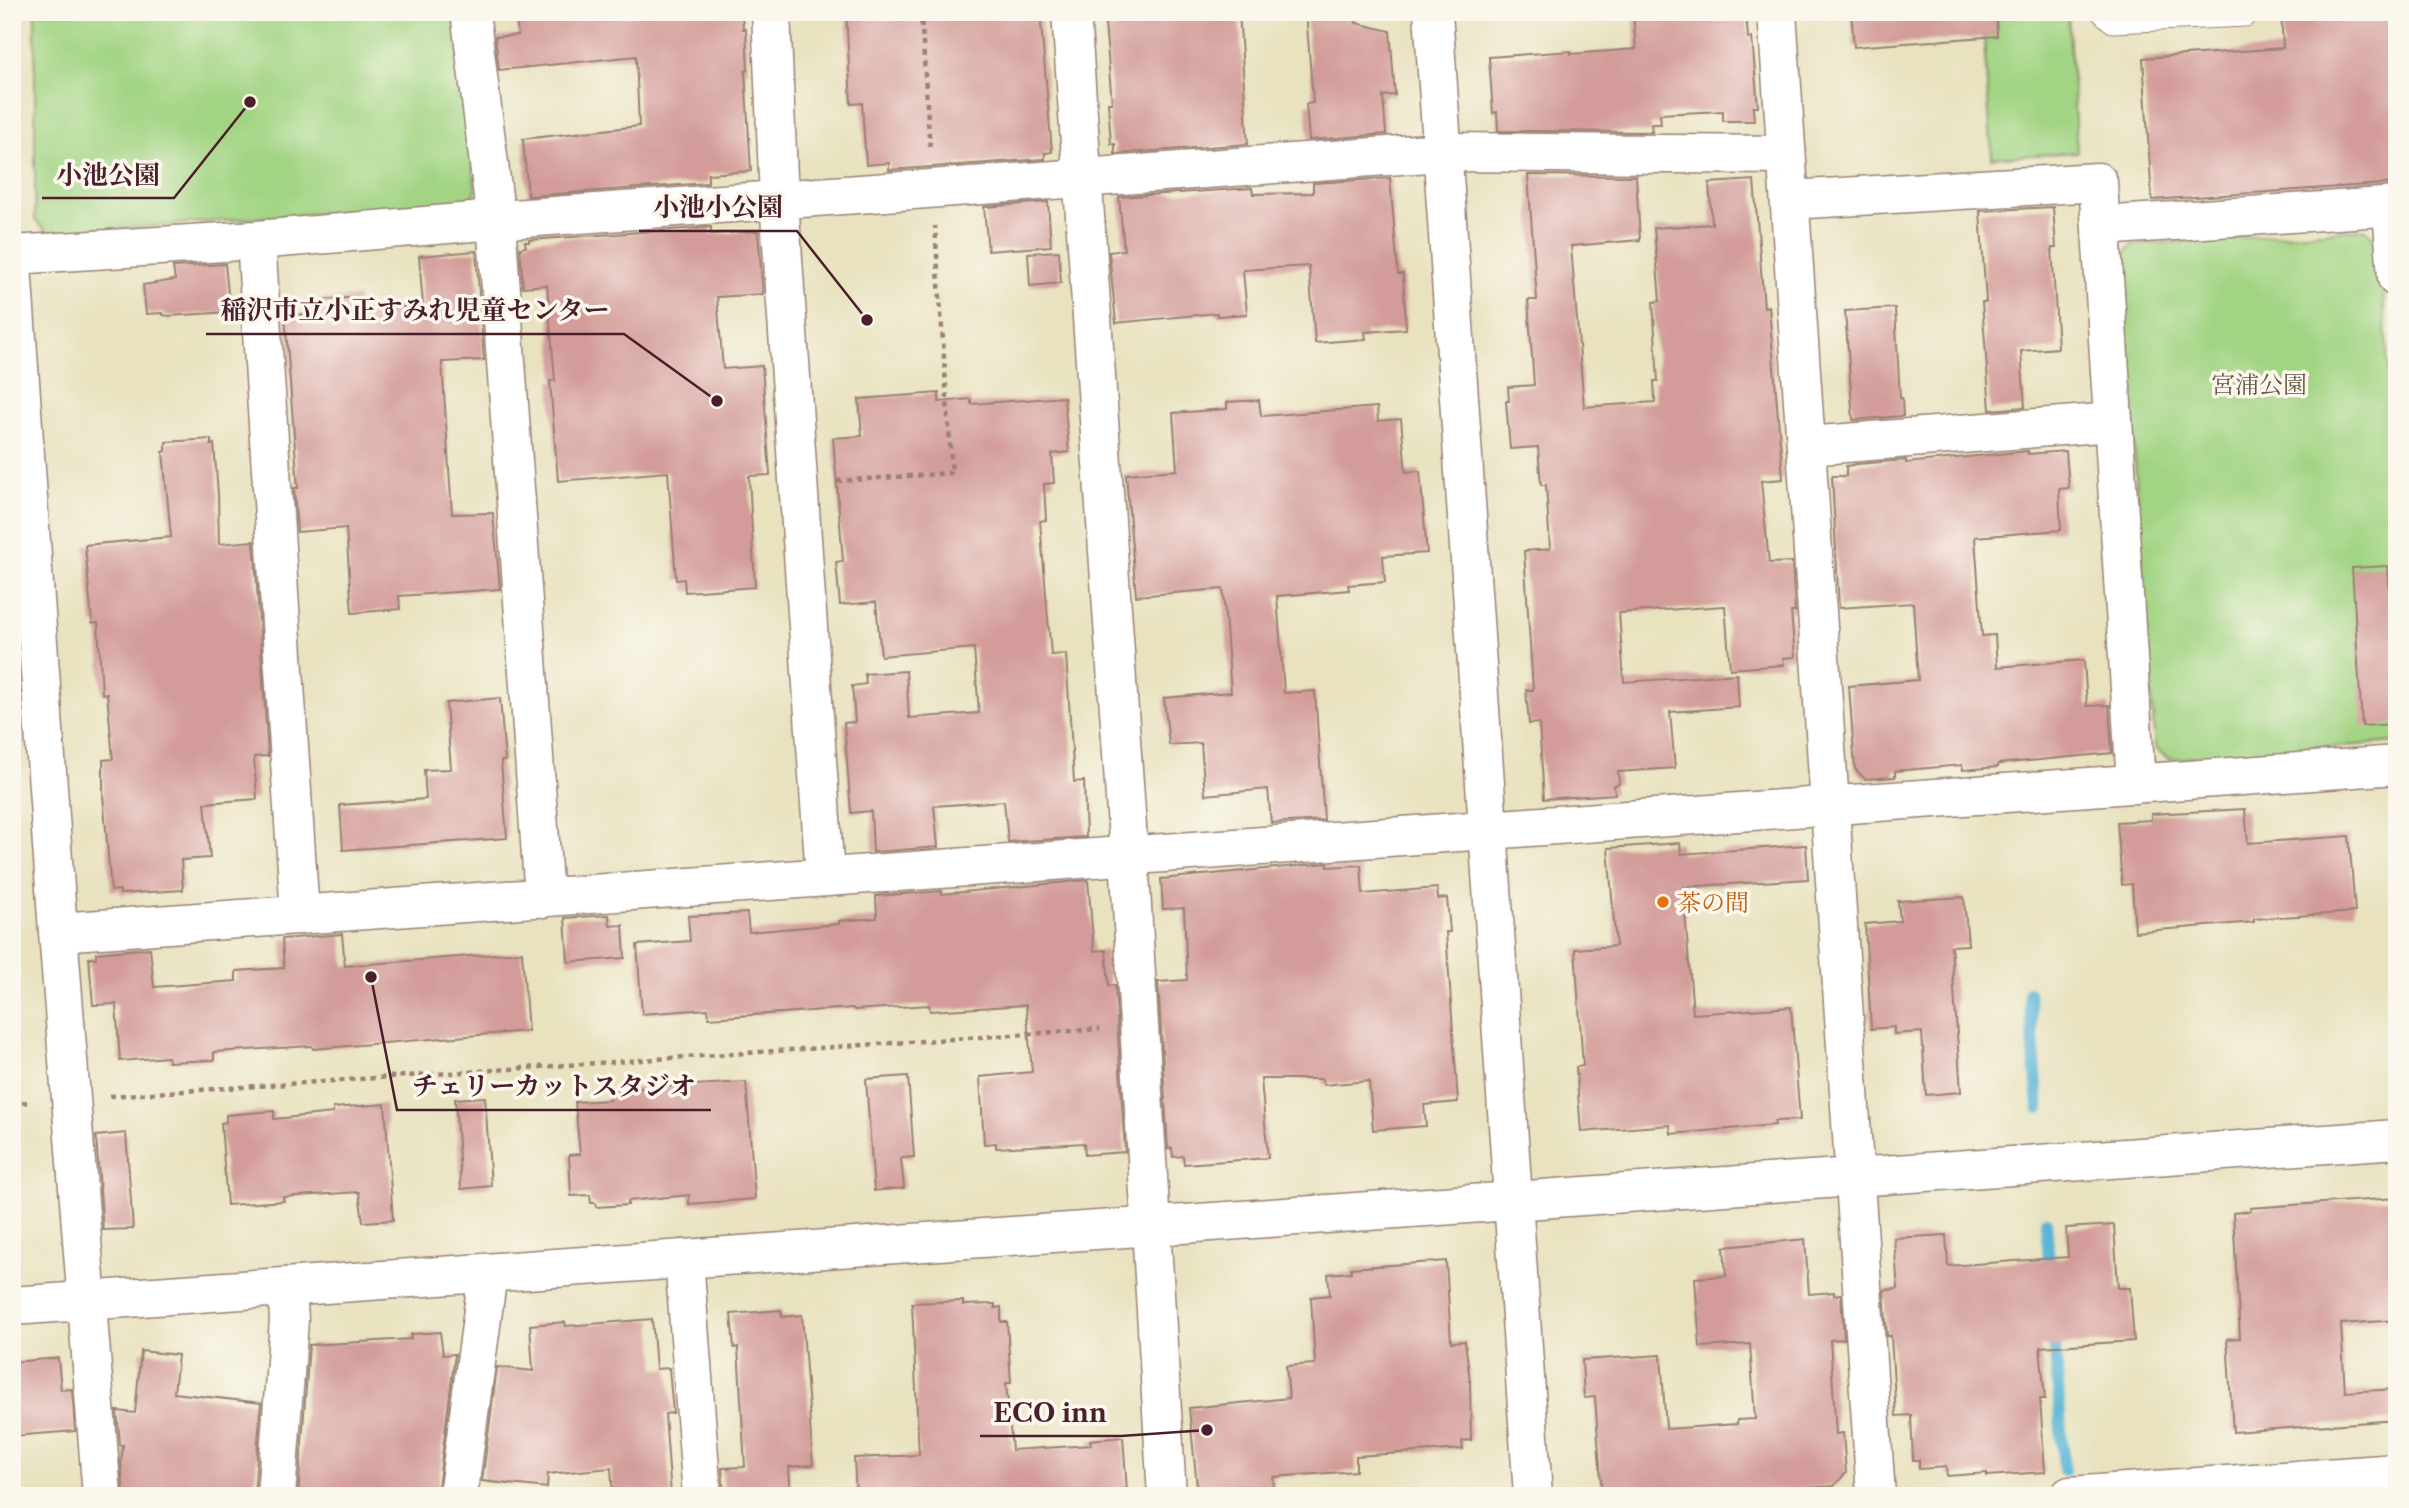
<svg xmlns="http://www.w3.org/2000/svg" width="2409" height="1508" viewBox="0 0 2409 1508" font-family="'Libre Caslon Text','Noto Serif JP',serif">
  <rect width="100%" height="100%" fill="#fbf7ec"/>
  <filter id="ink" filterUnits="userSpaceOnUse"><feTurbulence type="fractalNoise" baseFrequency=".0143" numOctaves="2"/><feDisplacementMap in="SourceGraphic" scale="14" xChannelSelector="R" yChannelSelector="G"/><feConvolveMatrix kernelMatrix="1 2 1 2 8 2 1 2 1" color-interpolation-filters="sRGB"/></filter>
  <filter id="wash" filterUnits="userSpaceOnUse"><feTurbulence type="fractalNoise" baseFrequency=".00686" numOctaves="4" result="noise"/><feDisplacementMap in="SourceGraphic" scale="28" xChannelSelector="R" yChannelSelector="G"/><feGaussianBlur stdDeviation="1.57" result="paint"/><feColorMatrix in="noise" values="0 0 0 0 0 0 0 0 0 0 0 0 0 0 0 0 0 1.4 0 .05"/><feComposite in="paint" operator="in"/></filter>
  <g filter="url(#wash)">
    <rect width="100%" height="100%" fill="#e8e2bf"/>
    <path fill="#a2d483" stroke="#767a57" stroke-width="2" d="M35 12H455L476 191 468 202 49 234 35 220Z
      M1982 12H2068L2077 152 1992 158Z
      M2364 229 2380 243 2397 509V742L2169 759 2155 748 2121 259 2132 245Z"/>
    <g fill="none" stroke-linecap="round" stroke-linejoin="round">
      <path stroke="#59b5d7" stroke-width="12" d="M2029 992 2039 1108
        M2046 1221 2050 1275
        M2054 1331 2064 1471"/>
    </g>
    <g id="blocks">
      <path fill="#d39c9a" d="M515 12H742L743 29H746L748 70 745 71 751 171 708 174V183L528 196 523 139 639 126 636 56 499 70 495 37 518 35Z
        M846 12H1040L1052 152 1045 153V159L889 170V163L866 165 862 103 851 104Z
        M1104 12H1239L1248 144 1115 154V144H1111L1108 103H1112Z
        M1306 12H1355L1356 23 1390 31 1395 95 1383 96 1386 134 1309 140 1306 104 1313 103Z
        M1633 12H1746L1748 38H1752L1758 107H1753L1754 121H1723V111L1660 114 1661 124H1651L1652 132 1498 131 1497 112 1493 113 1489 57 1571 51V54L1636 49Z
        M1851 12H1996L1997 36 1854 47Z
        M2281 12H2397V183L2152 200 2143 58 2283 48Z
        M1528 175 1636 176 1640 240 1571 246 1584 407 1655 402 1654 381H1658L1653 302 1660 301 1654 228 1712 224 1709 183 1754 180 1764 307 1769 306 1783 479 1761 481 1769 563 1792 562 1795 612H1791L1795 657 1783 658 1784 665 1730 669 1725 606 1619 613 1624 682 1737 674 1739 707 1670 712 1675 768 1618 772 1619 784 1614 785 1615 794 1544 799 1539 723 1529 724 1526 690H1533L1524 551 1550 549 1546 485H1541L1538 447 1510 449 1506 401H1509L1508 387 1534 385 1528 300H1537Z
        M1390 178 1398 274H1403L1406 329 1365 332 1366 339 1315 343 1309 266 1243 270 1247 314 1217 316V313L1116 323 1109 252 1124 250 1119 197 1252 188 1253 194 1313 193V183Z
        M1048 202 1051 246 988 251 984 207Z
        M2053 207 2056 248H2052L2058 348 2021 351 2025 407 1990 410 1982 302H1986L1980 211Z
        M711 227V234L758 231 763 294 717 297 723 369 762 366 770 475 749 476 755 587 685 592 684 579 676 580 668 472 558 481 550 381H555L547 285 523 287 520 248 526 247 525 242H529V240Z
        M476 251 484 360 442 362 452 514 493 513 500 589 399 596 400 609 352 613 346 528 297 532 294 488H298L285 316 309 314 308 301 358 297 359 310 423 305 419 256Z
        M1059 251 1061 283 1030 286 1028 253Z
        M225 264 230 312 169 316 163 315V313L146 314 143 285 175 280 173 267Z
        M1895 308 1900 398H1902L1903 416 1853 420 1845 311Z
        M939 393V402L971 399V404L1064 397 1069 452 1052 454 1054 483 1044 484 1046 520 1040 521 1051 655 1066 654 1074 782 1084 781 1086 837 1008 842 1004 801 934 806 938 847 873 852 871 811 851 813 844 723 855 722 852 686 866 684 865 674 906 671 909 718 979 713 974 648 881 656 876 602 840 605 836 562 843 561 833 438 862 436 859 399Z
        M1259 400 1261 416 1377 407 1378 421 1401 419 1406 472 1420 471 1427 553 1383 556 1385 582 1348 585 1349 590 1277 596 1284 693 1315 691 1324 820 1271 823 1268 789 1205 795 1201 743 1169 745 1164 698 1231 692 1223 589 1136 596 1126 474 1177 470 1173 413 1227 409V402Z
        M211 439V445L214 444 218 494 219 544 254 541 268 756 254 757 257 799 205 803 210 858 181 860 183 890 120 894V890L111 891 103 794V760L113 759 107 693 102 694 98 623H92L85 545 171 537 163 452 166 451V442Z
        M2028 451V454L2066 451 2069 488 2059 489 2061 530 1975 537 1982 636 1995 635 1997 667 2084 660 2087 706 2109 705 2112 753 1998 764V767L1963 770 1962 765 1895 771V777L1865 779 1855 769 1849 686 1918 680 1913 603 1839 608 1832 476H1846V466L1857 464 1906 460V463Z
        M2388 566 2397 689V724L2362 726 2352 568Z
        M500 698 505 761H501L507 838 343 850 340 805 426 799 424 770 451 769 446 703Z
        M2245 809 2248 843 2349 836 2355 912 2254 919V922L2135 932 2132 884 2122 885 2117 822 2151 820V814Z
        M1680 843 1681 854 1806 845 1808 879 1683 887 1693 1014 1791 1007 1800 1120 1774 1121 1775 1125 1671 1134 1670 1125 1581 1132 1576 1067 1583 1066 1575 949 1616 946 1608 848Z
        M1328 863V867L1361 865 1363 894 1437 888 1438 899 1447 898 1450 932H1446L1458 1102 1424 1105 1426 1126 1373 1130 1369 1081 1323 1085 1322 1079H1261L1268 1158 1184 1164 1183 1156 1173 1157 1172 1148 1168 1149 1158 982 1187 980 1184 908 1163 909 1161 879Z
        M1088 880 1094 951 1106 950 1109 986 1115 985 1125 1152 1085 1155 1084 1143 996 1148V1143L984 1144 980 1077 1032 1072 1026 1005 930 1011 929 1005 854 1010 853 1008 709 1018 708 1009 642 1014 637 945 690 941 688 916 747 913 749 932 839 924V921L877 918 876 896 942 891V894Z
        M1964 897 1968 945 1951 946 1961 1092 1926 1095 1922 1032 1894 1034V1027L1871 1029 1865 924 1900 921 1898 901Z
        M609 915 610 926 623 925 625 958 568 962 565 918Z
        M342 934 345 966 522 952 528 1031 313 1049 312 1046 214 1052V1060L168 1062V1057L120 1061 116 1004 93 1005 89 958H96V953L150 948 154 987 236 981V971L284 968 282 939Z
        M908 1076 914 1157 901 1158 904 1188 874 1191 866 1079Z
        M746 1082 755 1199 689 1204V1195L628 1201V1205L596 1207 595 1203H591L590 1195 571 1196 569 1155 580 1154 575 1102 610 1100 609 1090Z
        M485 1097 491 1186 461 1189 455 1099Z
        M385 1104 393 1220 363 1222 359 1192 283 1197 284 1201 227 1205 221 1123 226 1122V1115L274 1111V1119L333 1113V1108Z
        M126 1133 133 1229 103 1230 96 1136Z
        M2397 1198V1320L2341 1324 2345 1392 2397 1389V1420L2233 1432 2227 1339 2240 1338 2233 1213 2251 1211 2250 1208Z
        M2114 1225 2118 1288H2130L2134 1341 2040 1347 2045 1399H2040L2045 1472 1987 1476V1473L1947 1476 1946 1467 1919 1469V1460H1913L1911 1415 1896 1416 1891 1336H1887L1884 1290 1898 1289 1894 1238 1946 1235 1948 1266 2068 1257 2066 1228Z
        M1805 1239 1809 1294 1834 1292V1295L1841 1294 1844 1339 1830 1340 1836 1434 1843 1433 1846 1473 1834 1486 1710 1495V1493L1602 1496 1595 1397 1584 1398 1582 1360 1661 1355 1666 1429 1737 1424V1420L1755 1419 1750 1344 1700 1347 1695 1278 1726 1276 1724 1247Z
        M1446 1261 1451 1342 1465 1341 1470 1381 1471 1440 1462 1441 1463 1449 1356 1456V1471L1273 1477 1274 1487 1239 1490V1496H1198L1189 1408 1289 1398 1286 1366 1315 1364 1311 1297 1330 1295 1328 1274 1351 1272V1268Z
        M963 1301V1305L995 1304V1308L1001 1307V1322H1007L1011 1383H1006L1012 1450 1091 1445 1090 1440 1123 1437 1127 1491 1116 1492V1496H856L854 1458 919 1455 912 1303Z
        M781 1310 782 1317 802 1315 813 1465 789 1467 791 1496H724L722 1468 745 1467 738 1347 734 1348 731 1314Z
        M652 1319 656 1369 669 1368 673 1413 665 1414 671 1496H613L611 1468 548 1474 547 1488 482 1481 497 1367 533 1371 530 1325 565 1322 566 1326Z
        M440 1332 443 1355 455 1354 437 1496H298L309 1345 411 1339V1334Z
        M141 1351 178 1355 174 1393 261 1403 254 1496H124L121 1463 123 1445H120L117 1411 135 1413Z
        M58 1358 61 1390 72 1389 75 1431 12 1436V1362Z"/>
    </g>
  </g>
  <g filter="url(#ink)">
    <use href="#blocks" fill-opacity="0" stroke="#998075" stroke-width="2"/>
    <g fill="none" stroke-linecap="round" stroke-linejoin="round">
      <defs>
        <path id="service" d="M2103 12 2113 21 2245 15 2248 12"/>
        <path id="minor" d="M470 12 496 220 544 898
          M771 12 779 200 825 877
          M1071 12 1129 856 1167 1496
          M1777 12 1876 1496
          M1790 200 2098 182 2136 784
          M2392 207 2397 278
          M2101 226 2397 206
          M256 240 300 915
          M12 255 256 240 496 220 1443 152 1786 155
          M12 266 58 932 102 1496
          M1807 446 2113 422
          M58 932 2397 765
          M684 1259 702 1496
          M276 1496 289 1320 287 1287
          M458 1496 488 1273
          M2070 1496 2397 1473"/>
        <path id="tertiary" d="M1433 12 1533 1496
          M12 1306 2397 1139"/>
      </defs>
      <use href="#service" stroke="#998075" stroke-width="25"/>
      <use href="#minor" stroke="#998075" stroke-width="41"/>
      <use href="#tertiary" stroke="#998075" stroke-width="41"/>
      <path stroke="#998075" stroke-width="4.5" stroke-dasharray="5 5" stroke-linecap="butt" d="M921 12 930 151
        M837 481 952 473 935 226
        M110 1096 1100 1029
        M12 1103 32 1102"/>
      <use href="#service" stroke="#fff" stroke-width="23"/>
      <use href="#minor" stroke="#fff" stroke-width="38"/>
      <use href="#tertiary" stroke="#fff" stroke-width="38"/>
    </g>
  </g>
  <circle fill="#e8710a" stroke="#fbf7ec" stroke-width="2.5" cx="1663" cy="902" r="7"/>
  <g text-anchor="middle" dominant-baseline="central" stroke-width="7" stroke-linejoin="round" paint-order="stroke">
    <g font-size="24" fill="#645545" stroke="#fbf7ec">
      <text x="2259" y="384">宮浦公園</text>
    </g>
    <g font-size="24" fill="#c56008" stroke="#fbf7ec" text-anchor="start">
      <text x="1677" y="902">茶の間</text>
    </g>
  </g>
  <path fill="none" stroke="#4a1f2b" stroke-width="2.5" d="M250 102L174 198H42M867 320L797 231H639M717 401L624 334H206M371 977L397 1110H711M1207 1430L1121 1436H980"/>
  <g fill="#4a1f2b" stroke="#fbf7ec" stroke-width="2.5">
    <circle cx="250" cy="102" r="7"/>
    <circle cx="867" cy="320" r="7"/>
    <circle cx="717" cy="401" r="7"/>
    <circle cx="371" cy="977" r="7"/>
    <circle cx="1207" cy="1430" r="7"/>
  </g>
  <g font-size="26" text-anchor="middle" font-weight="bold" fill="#4a1f2b" stroke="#fbf7ec" stroke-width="7" stroke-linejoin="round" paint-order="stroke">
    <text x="108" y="184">小池公園</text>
    <text x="718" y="216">小池小公園</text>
    <text x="415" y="319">稲沢市立小正すみれ児童センター</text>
    <text x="554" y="1095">チェリーカットスタジオ</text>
    <text x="1050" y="1422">ECO inn</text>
  </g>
  <rect width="2409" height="1508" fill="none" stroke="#fbf7ec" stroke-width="42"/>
</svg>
